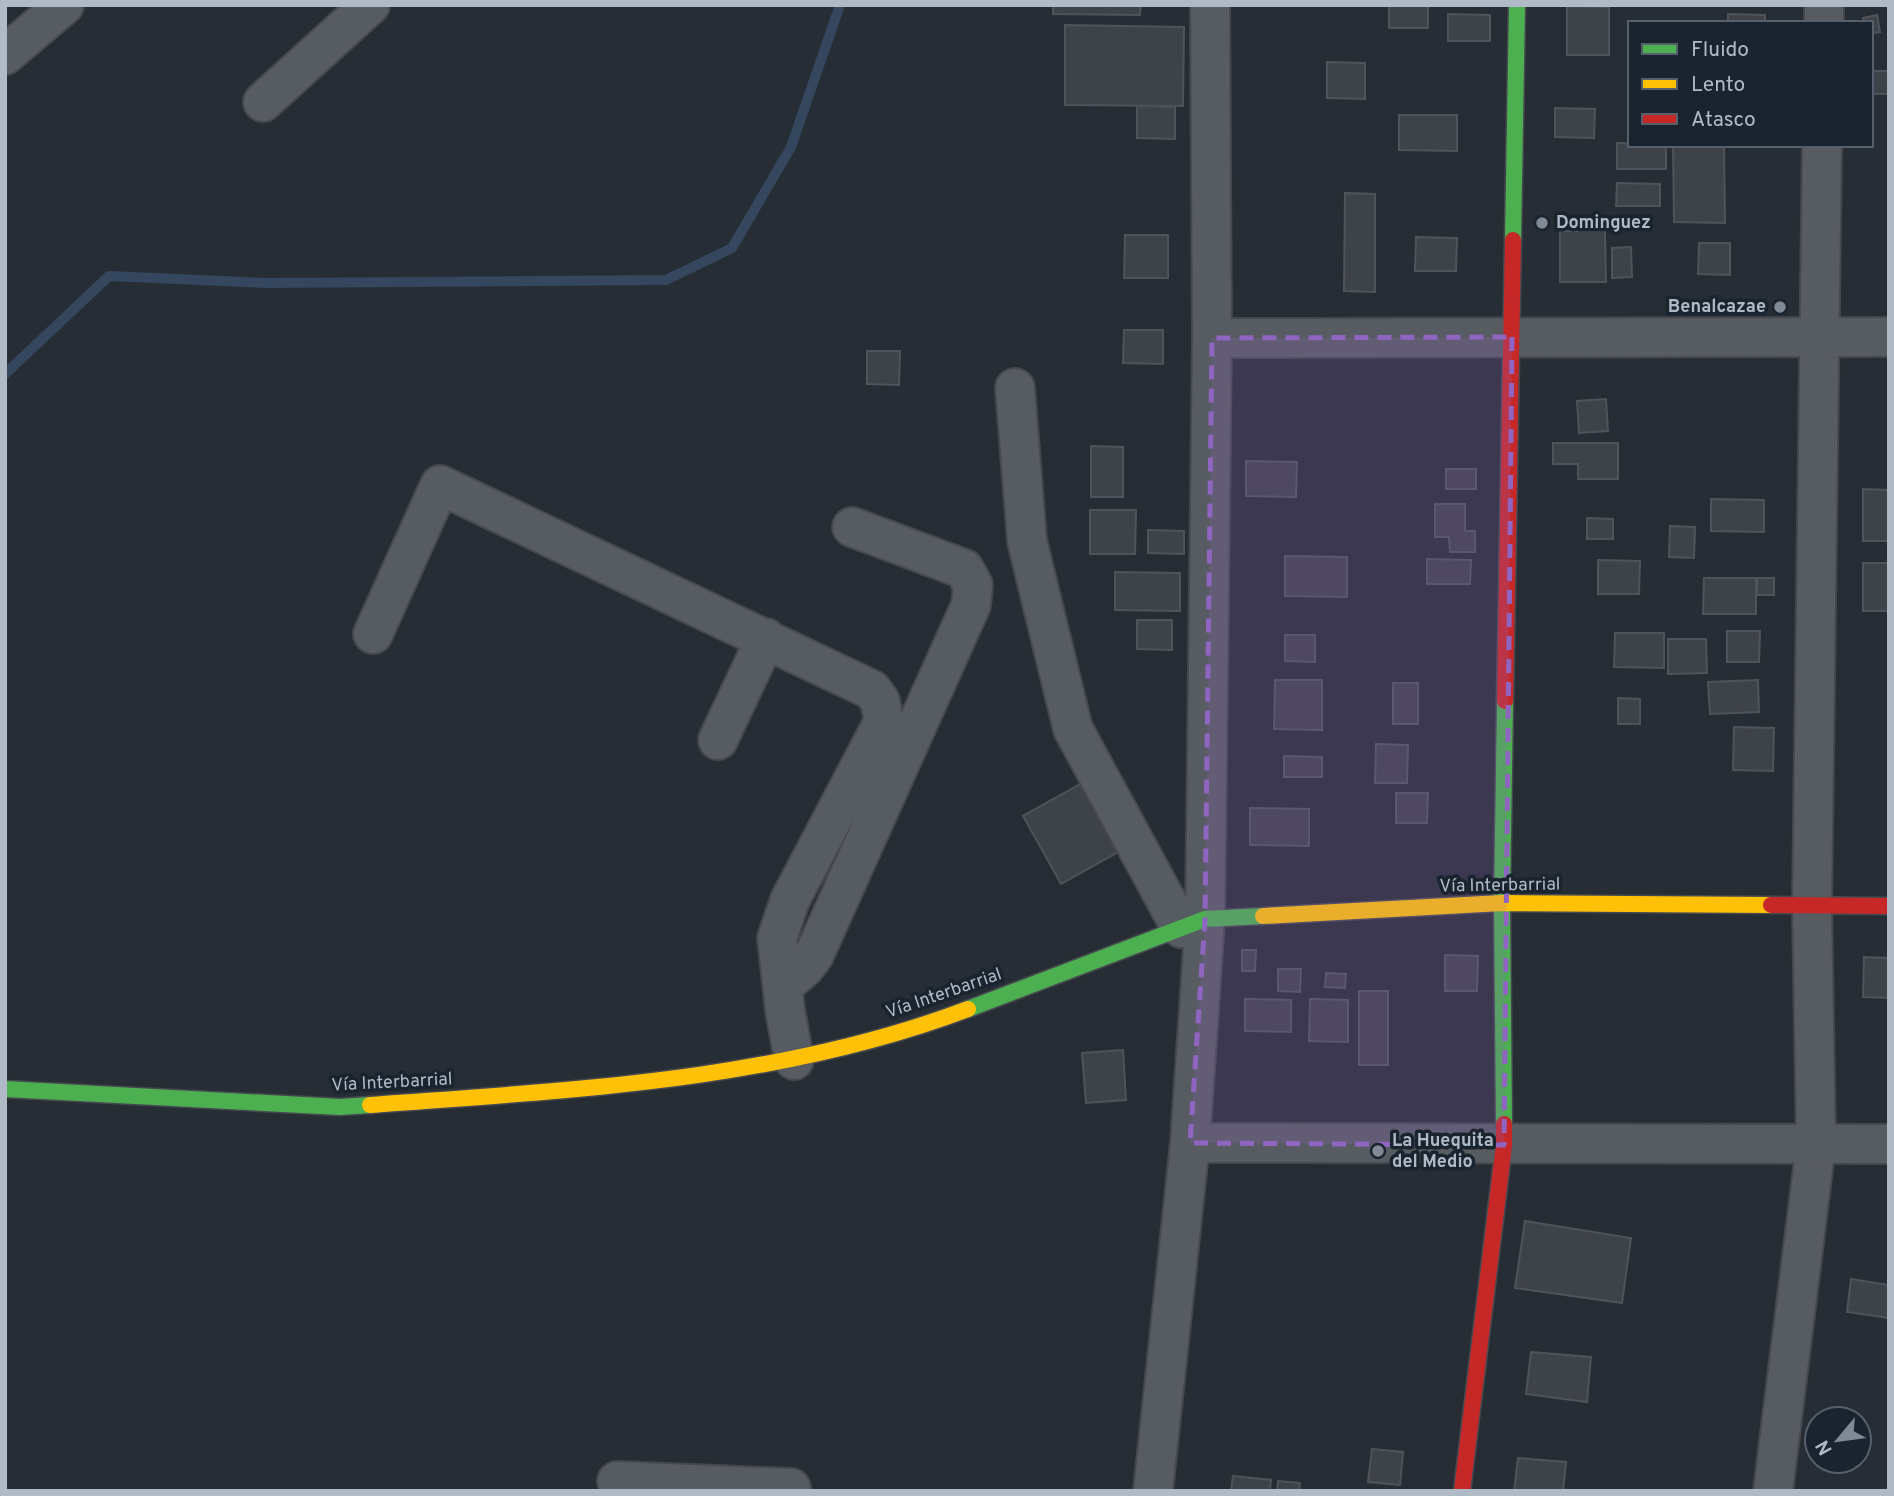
<svg xmlns="http://www.w3.org/2000/svg" width="1894" height="1496" viewBox="0 0 1894 1496" font-family="Overpass,sans-serif">
  <rect width="100%" height="100%" fill="#272d34"/>
  <g fill="none" stroke-linecap="round" stroke-linejoin="round">
    <path stroke="#34475e" stroke-width="10" d="M5 374 109 276 265 283 666 280 732 248 791 147 840 5"/>
  </g>
  <path fill="#3e4349" stroke="#4f545c" stroke-width="2" d="M1053 5H1141L1140 15 1053 14Z
    M1389 5H1428V28H1389Z
    M1567 6 1609 7V55H1567Z
    M1448 14 1490 15V41H1448Z
    M1728 14 1765 15V23H1728Z
    M1877 15 1880 32 1871 33V23H1864L1863 18Z
    M1065 25 1184 27 1183 106 1065 105Z
    M1327 62 1365 63V99L1327 98Z
    M1871 71H1889V94H1871Z
    M1137 106 1175 107V139L1137 138Z
    M1555 108 1595 109 1594 138 1555 137Z
    M1399 115H1457V151L1399 150Z
    M1617 143 1666 145V169H1617Z
    M1673 145H1724L1725 223 1674 222Z
    M1617 183 1660 184V206H1616Z
    M1345 193 1375 194V292L1344 291Z
    M1560 231H1605L1606 282H1560Z
    M1125 235H1168V278H1124Z
    M1416 237 1457 238 1456 271H1415Z
    M1699 243H1730V275L1698 274Z
    M1631 247 1632 277 1612 278V248Z
    M1124 330H1163V364L1123 363Z
    M867 351H900L899 385 867 384Z
    M1606 399 1608 431 1579 433 1577 401Z
    M1553 443H1618V479H1578V464H1553Z
    M1091 446 1123 447V497H1091Z
    M1246 461 1297 462 1296 497 1246 496Z
    M1446 469H1476V489H1446Z
    M1863 489 1889 490V541H1863Z
    M1711 499 1764 500V532L1711 531Z
    M1435 504H1465V531H1475V552H1450L1449 537H1435Z
    M1090 510H1136L1135 554H1090Z
    M1587 518 1613 519V539H1587Z
    M1670 526 1695 527 1694 558 1669 557Z
    M1148 530 1184 531V554L1148 553Z
    M1285 556 1347 557V597L1285 596Z
    M1427 559 1471 560 1470 584H1427Z
    M1598 560 1640 561 1639 594H1598Z
    M1863 563H1889V611H1863Z
    M1115 572 1180 573V611L1115 610Z
    M1704 578H1756V614H1703Z
    M1757 578H1774V595H1757Z
    M1137 620H1172V650L1137 649Z
    M1727 631H1760L1759 662H1727Z
    M1615 633H1664V668L1614 667Z
    M1285 635H1315V662L1285 661Z
    M1668 639H1706L1707 673 1668 674Z
    M1275 680H1322V730L1274 729Z
    M1758 680 1759 712 1710 714 1708 682Z
    M1393 683H1418V724H1393Z
    M1618 698 1640 699V724H1618Z
    M1734 727 1774 728 1773 771 1733 770Z
    M1376 744 1408 745 1407 783H1375Z
    M1284 756 1322 757V777H1284Z
    M1080 784 1118 852 1061 884 1023 816Z
    M1396 793H1428L1427 823H1396Z
    M1250 808 1309 809V846L1250 845Z
    M1242 950H1256L1255 971H1242Z
    M1445 955 1478 956 1477 991H1445Z
    M1864 957 1889 958V998L1863 997Z
    M1278 969H1301L1300 992 1278 991Z
    M1326 973 1346 974 1345 988 1325 987Z
    M1359 991H1388V1065H1359Z
    M1245 999 1291 1000V1032L1245 1031Z
    M1310 999 1348 1000V1042L1309 1041Z
    M1123 1050 1126 1100 1086 1103 1082 1053Z
    M1525 1221 1631 1238 1622 1303 1515 1288Z
    M1851 1279 1889 1285V1318L1847 1312Z
    M1531 1352 1591 1357 1587 1402 1526 1394Z
    M1372 1449 1403 1452 1400 1485 1368 1482Z
    M1518 1458 1566 1462 1563 1491H1514Z
    M1233 1476 1271 1480 1270 1491H1231Z
    M1278 1481 1300 1483 1299 1491H1277Z"/>
  <g fill="none" stroke-linecap="round" stroke-linejoin="round">
    <defs>
      <path id="street" d="M1824 23V5
        M5 55 64 5
        M263 102 370 5
        M1212 338 1889 337
        M1015 388 1027 541 1073 729 1181 928
        M373 634 440 485 872 690 880 701 884 721 790 900 777 938 785 1010 794 1060
        M718 740 766 638
        M784 985 805 967 814 955 971 605 973 585 964 569 852 527
        M1190 1143 1889 1144
        M617 1481 791 1488
        M1153 1491 1190 1143 1205 919 1212 338 1210 5
        M1773 1491 1816 1144 1812 906 1822 145"/>
      <path id="fast" d="M1513 240 1517 5
        M968 1009 1205 919 1263 916
        M5 1089 340 1107 370 1105
        M1504 1124 1502 903 1505 701"/>
      <path id="slow" d="M1263 916 1502 903 1771 905
        M370 1105C571 1090 778 1081 968 1009"/>
      <path id="jam" d="M1505 701 1513 240
        M1771 905 1889 906
        M1462 1491 1504 1145V1124"/>
    </defs>
    <use href="#street" stroke="#45494f" stroke-width="42"/>
    <use href="#fast" stroke="#45494f" stroke-width="19"/>
    <use href="#slow" stroke="#45494f" stroke-width="19"/>
    <use href="#jam" stroke="#45494f" stroke-width="19"/>
    <use href="#street" stroke="#575c62" stroke-width="38"/>
    <use href="#fast" stroke="#4caf50" stroke-width="16"/>
    <use href="#slow" stroke="#ffc107" stroke-width="16"/>
    <use href="#jam" stroke="#c62828" stroke-width="16"/>
  </g>
  <path fill="#9065c2" fill-opacity="0.2" stroke="#9065c2" stroke-width="5" stroke-dasharray="14 9" stroke-linejoin="round" d="M1512 337 1504 1145 1190 1143 1205 919 1212 338Z"/>
  <g fill="#808994" stroke="#1a242f" stroke-width="2.5">
    <circle cx="1542" cy="223" r="7"/>
    <circle cx="1780" cy="307" r="7"/>
    <circle cx="1378" cy="1151" r="7"/>
  </g>
  <g text-anchor="middle" dominant-baseline="central" stroke-width="7" stroke-linejoin="round" paint-order="stroke">
    <g font-size="18" font-weight="bold" fill="#b0bac7" stroke="#1a242f" text-anchor="start">
      <text x="1556" y="223">Dominguez</text>
      <text x="1766" y="307" text-anchor="end">Benalcazae</text>
      <text x="1392" y="1141">La Huequita<tspan x="1392" dy="21">del Medio</tspan></text>
    </g>
    <g font-size="18" fill="#b0bac7" stroke="#1a242f">
      <text transform="translate(1500 886) rotate(-1)">Vía Interbarrial</text>
      <text transform="translate(944 994) rotate(-19)">Vía Interbarrial</text>
      <text transform="translate(392 1083) rotate(-3)">Vía Interbarrial</text>
    </g>
  </g>
  <rect width="1894" height="1496" fill="none" stroke="#b0bac7" stroke-width="14"/>
  <rect x="1628" y="21" width="245" height="126" fill="#1a242f" stroke="#56606c" stroke-width="2"/>
  <rect x="1642" y="44" width="35" height="10" fill="#4caf50" stroke="#56606c" stroke-width="2"/>
  <text x="1691" y="56" font-size="21" fill="#b0bac7">Fluido</text>
  <rect x="1642" y="79" width="35" height="10" fill="#ffc107" stroke="#56606c" stroke-width="2"/>
  <text x="1691" y="91" font-size="21" fill="#b0bac7">Lento</text>
  <rect x="1642" y="114" width="35" height="10" fill="#c62828" stroke="#56606c" stroke-width="2"/>
  <text x="1691" y="126" font-size="21" fill="#b0bac7">Atasco</text>
  <g transform="translate(1838 1440) rotate(241)"><circle r="33" fill="#1a242f" stroke="#56606c" stroke-width="2"/>
  <path d="M0-5L12 26L0 18L-12 26Z" fill="#808994"/>
  <text y="-10" font-size="19" font-weight="bold" text-anchor="middle" fill="#b0bac7">N</text>
  </g>
</svg>
